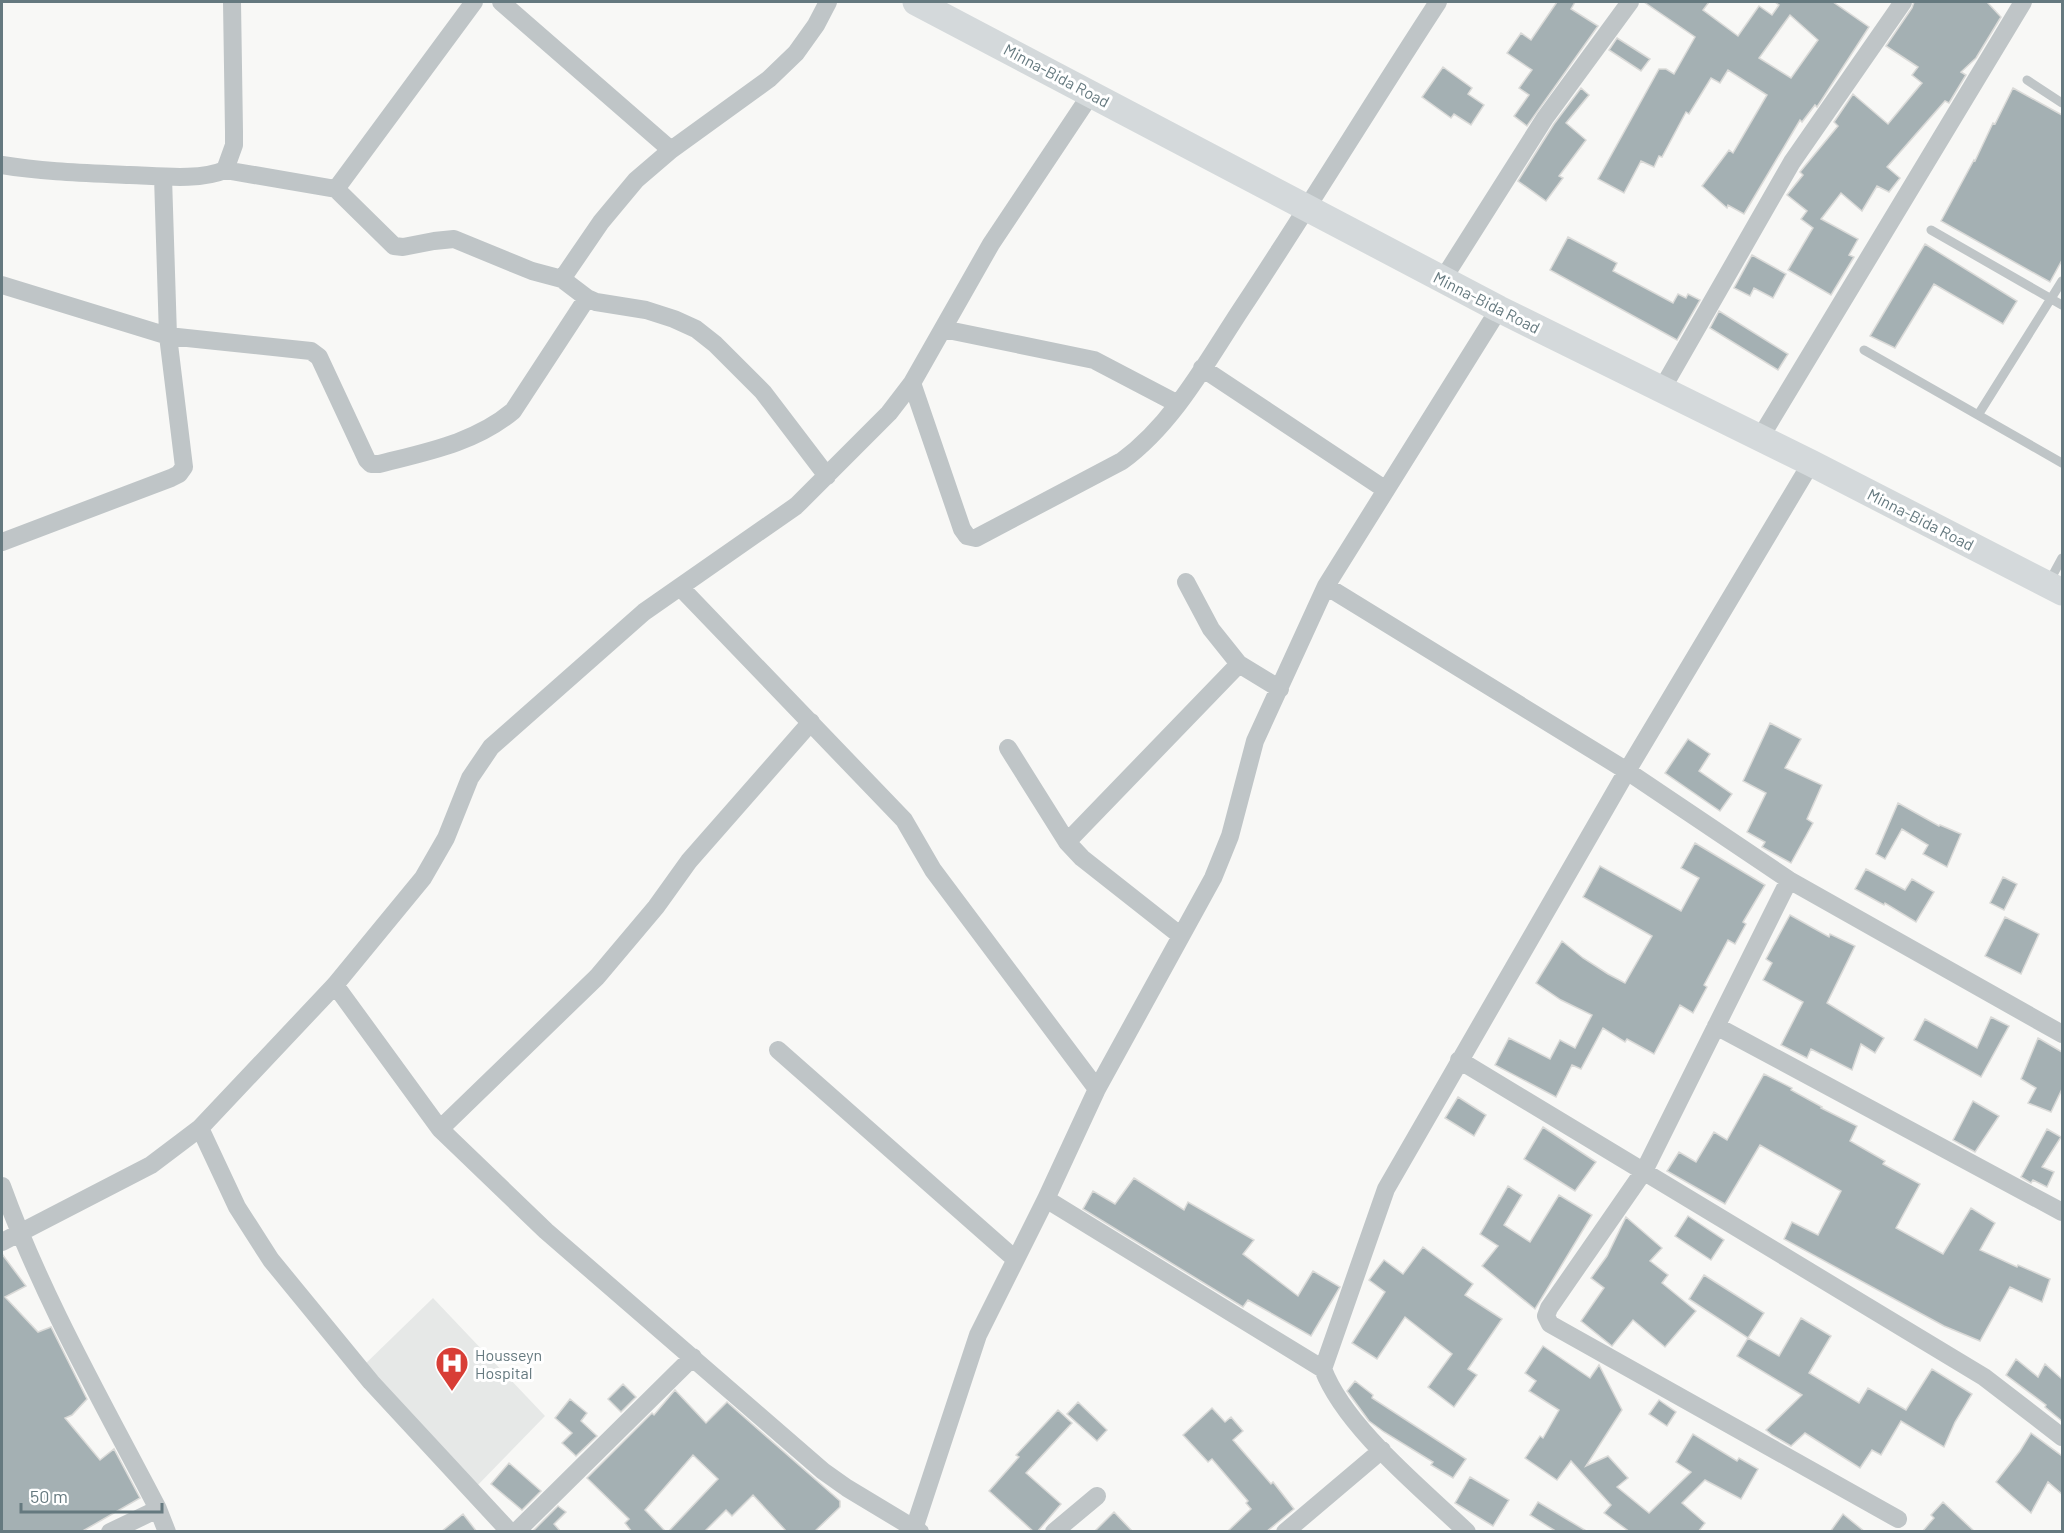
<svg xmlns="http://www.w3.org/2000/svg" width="2064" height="1533" viewBox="0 0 2064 1533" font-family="Barlow,sans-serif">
  <rect width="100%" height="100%" fill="#f8f8f6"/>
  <path fill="#e6e8e7" d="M433 1298 545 1416 472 1491 360 1369Z"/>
  <path fill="#a4b0b3" stroke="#dadad8" stroke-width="1.5" fill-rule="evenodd" d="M1557 2H1575L1571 9 1598 26 1527 126 1514 116 1529 95 1519 88 1532 70 1507 53 1521 33 1531 40Z
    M1644 2H1709L1703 10 1738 36 1759 6 1772 15 1779 5 1775 2H1833L1869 27 1817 107 1815 105 1802 122 1800 120 1744 214 1728 205 1727 208 1702 186 1729 150 1733 153 1767 95 1728 70 1720 83 1711 78 1689 114 1686 112 1662 157 1659 156 1654 167 1641 161 1624 193 1598 179 1659 69H1666L1674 74 1695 37ZM1790 15 1818 40 1791 78 1759 58Z
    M1914 2H1987L2001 17 1976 58 1961 72 1966 75 1949 103 1945 101 1887 167 1900 178 1889 192 1877 186 1862 211 1841 193 1821 219 1858 239 1849 255 1854 257 1831 295 1788 270 1813 228 1801 219 1807 211 1787 195 1803 175 1800 172 1838 126 1834 122 1853 94 1888 124 1922 83 1912 75 1918 67 1886 46 1912 8Z
    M1617 38 1650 59 1641 71 1609 50Z
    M1443 67 1472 88 1468 94 1484 105 1471 125 1454 114 1451 118 1422 97Z
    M1581 88 1589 95 1566 123 1586 140 1559 176 1563 178 1546 201 1518 181 1554 124Z
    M2013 88 2062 115V260L2050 282 1941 221 1974 160 1975 161 1993 123 1995 124Z
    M1568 237 1617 263 1613 271 1673 303 1678 294 1686 298 1688 294 1700 300 1677 340 1550 270Z
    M1925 244 2017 301 2003 324 1934 284 1895 348 1870 336Z
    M1752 255 1786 274 1773 298 1754 288 1750 296 1734 288Z
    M1719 311 1788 354 1778 370 1710 328Z
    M1770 723 1801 739 1785 768 1822 785 1807 819 1813 823 1791 863 1762 847 1765 842 1747 832 1766 793 1743 781Z
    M1688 739 1710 754 1699 771 1732 794 1720 811 1665 773Z
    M1898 803 1939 826 1940 825 1961 834 1947 867 1923 854 1928 845 1902 829 1885 859 1876 854Z
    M1695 843 1765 885 1743 922 1746 924 1735 944 1728 940 1704 985 1707 987 1693 1013 1680 1005 1654 1054 1627 1039 1625 1042 1603 1028 1581 1069 1572 1065 1556 1097 1495 1065 1509 1038 1550 1059 1560 1040 1575 1048 1592 1015 1561 1000 1536 983 1562 941 1583 958 1608 974 1625 983 1652 936 1583 897 1600 866 1681 911 1699 878 1681 868Z
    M1866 869 1905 890 1912 879 1934 892 1916 922 1885 903 1884 905 1855 889Z
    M2003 877 2017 884 2004 910 1990 903Z
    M1790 915 1829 937 1830 934 1855 946 1827 1003 1884 1038 1875 1053 1861 1044 1852 1070 1811 1049 1807 1058 1781 1045 1803 1002 1763 980 1772 963 1766 959Z
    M2005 917 2039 934 2021 974 1985 956Z
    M1991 1017 2009 1026 1981 1077 1914 1040 1925 1019 1977 1048Z
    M2038 1038 2062 1052V1089L2051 1112 2028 1103 2036 1088 2021 1079Z
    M1764 1074 1792 1088 1791 1090 1822 1107 1821 1108 1857 1126 1850 1141 1885 1161 1883 1164 1920 1184 1896 1228 1943 1254 1971 1208 1995 1223 1980 1250 2017 1267 2018 1265 2050 1279 2042 1302 2010 1287 1980 1341 1944 1326 1784 1239 1792 1222 1818 1235 1841 1191 1760 1145 1725 1204 1667 1171 1679 1152 1696 1162 1714 1132 1727 1140Z
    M1458 1097 1486 1115 1474 1136 1445 1118Z
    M1973 1101 1999 1116 1975 1152 1953 1140Z
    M1543 1127 1596 1162 1575 1191 1524 1159Z
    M2047 1129 2061 1137 2042 1167 2054 1172 2047 1187 2033 1180 2031 1183 2021 1177Z
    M1134 1178 1184 1210 1188 1202 1254 1240 1243 1254 1298 1296 1313 1271 1340 1287 1311 1336 1248 1300 1243 1307 1083 1209 1093 1191 1115 1204Z
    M1508 1186 1522 1195 1504 1225 1530 1242 1559 1195 1592 1215 1535 1309 1482 1266 1498 1246 1480 1234Z
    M1688 1216 1724 1240 1711 1260 1675 1236Z
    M1626 1217 1662 1248 1650 1261 1668 1275 1662 1283 1696 1311 1665 1347 1633 1320 1612 1346 1581 1321 1604 1288 1591 1278 1607 1256Z
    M1423 1247 1473 1284 1465 1295 1502 1319 1468 1369 1477 1375 1454 1407 1428 1387 1452 1354 1405 1317 1377 1359 1352 1343 1385 1292 1369 1280 1384 1260 1403 1274Z
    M2 1254 26 1286 5 1297 38 1332 51 1327 87 1399 72 1415 65 1418 100 1460 114 1449 140 1498 81 1532H2Z
    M1704 1275 1764 1313 1748 1338 1689 1299Z
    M1801 1318 1831 1336 1809 1373 1859 1403 1868 1388 1906 1410 1932 1369 1972 1394 1955 1422 1944 1447 1901 1421 1881 1455 1872 1450 1860 1468 1805 1433 1791 1446 1772 1435 1766 1430 1802 1395 1737 1356 1748 1338 1779 1356Z
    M1543 1346 1590 1378 1599 1365 1622 1410 1586 1466 1608 1456 1628 1478 1617 1487 1649 1513 1691 1472 1676 1462 1693 1434 1737 1461 1739 1458 1758 1469 1741 1499 1705 1480 1682 1503 1705 1523 1698 1532H1630L1604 1513 1611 1505 1571 1461 1557 1480 1525 1458 1540 1436 1543 1438 1559 1410 1529 1391 1536 1381 1525 1373Z
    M2016 1359 2038 1377 2045 1364 2062 1379V1421L2045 1407 2046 1405 2006 1375Z
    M1355 1381 1373 1395 1372 1398 1466 1459 1453 1478 1431 1465 1433 1462 1384 1432 1369 1421 1347 1391Z
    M623 1384 636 1397 621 1412 608 1399Z
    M675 1390 706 1423 727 1402 840 1501V1507L814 1532H787L753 1495 732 1516 726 1510 704 1532H668L718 1479 693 1455 645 1510 666 1532H632L625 1523 629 1519 587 1478 652 1413 654 1415Z
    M570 1399 587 1413 581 1421 597 1436 576 1456 562 1443 572 1433 555 1418Z
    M1659 1400 1676 1412 1667 1426 1649 1414Z
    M1078 1402 1107 1430 1097 1441 1067 1414Z
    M1212 1408 1225 1422 1231 1417 1243 1431 1233 1440 1271 1484 1273 1482 1294 1509 1266 1532H1227L1251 1509 1246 1503 1248 1501 1212 1459 1208 1462 1183 1435Z
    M1058 1410 1072 1423 1026 1473 1061 1504 1037 1532H1034L989 1491 1019 1457 1016 1455Z
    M2031 1433 2062 1456V1494L2048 1482 2031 1513 1996 1482 2020 1451Z
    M509 1463 541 1491 522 1510 491 1484Z
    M1470 1477 1509 1500 1493 1526 1455 1503Z
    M1538 1502 1588 1532H1557L1530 1515Z
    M1943 1502 1975 1532H1922L1934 1518 1931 1515Z
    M558 1506 566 1512 554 1524 561 1532H532Z
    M1114 1512 1133 1532H1094Z
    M463 1514 477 1532H441Z
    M1843 1514 1865 1532H1830Z"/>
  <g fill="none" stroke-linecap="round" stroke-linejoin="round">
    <path stroke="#bfc5c7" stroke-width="9" d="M2027 80 2062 103
      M1931 230 2062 305
      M1864 350 2062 463
      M1978 415 2062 281
      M2049 582 2062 558"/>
    <path stroke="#bfc5c7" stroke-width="18" d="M501 2 671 150
      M2 165C44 172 87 173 130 175 159 176 199 181 225 170L336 189 394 246 403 247 434 241 454 239 532 271 562 279 601 222 636 180 671 150 769 79 796 53 816 25 828 2
      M225 170 234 145V132L232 2
      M336 189 474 2
      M562 279 587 298 596 302 646 310 674 319 696 329 715 344 763 392 827 476
      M1443 279 1545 118 1630 2
      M2 285 168 336 311 351 319 357 367 460 371 464H379C426 452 475 443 513 411L587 298
      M943 329 1094 360 1178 404
      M1202 368 1386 490
      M912 383 962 529 967 536 976 538 1122 461C1174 423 1207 361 1242 308 1309 207 1372 103 1438 2
      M1662 389 1792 162 1903 2
      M1760 438 2023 2
      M2 542 171 478 179 474 184 467 168 336 163 177
      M1186 582 1211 629 1239 664 1280 689
      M1326 586 1627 771 1789 880 2062 1034
      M680 587 904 820 933 870 1097 1089
      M1008 748 1067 842 1082 858 1181 936
      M1067 842 1239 664
      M1789 880 1644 1171 1549 1308 1546 1316 1550 1324 1898 1519
      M335 985 440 1129 546 1231 823 1471 847 1488 920 1532
      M1716 1026 2062 1212
      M778 1050 1015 1259
      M1459 1060 1984 1377 2062 1437
      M200 1128 237 1207 271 1260 371 1382 510 1532
      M440 1129 597 977 656 907 689 861 811 722
      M2 1186C43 1299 103 1403 158 1509L167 1532
      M1046 1199 1323 1369C1345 1427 1421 1488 1467 1532
      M2 1242 151 1165 200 1128 335 985 423 878 446 838 470 778 491 747 644 612 796 506 889 413 912 383 991 244 1091 94
      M1323 1369 1386 1189 1627 771 1811 463
      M110 1532 158 1509
      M516 1532 693 1357
      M913 1532 978 1335 1046 1199 1097 1089 1213 878 1230 836 1255 741 1326 586 1499 309
      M1054 1532 1097 1496
      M1285 1532 1382 1450"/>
    <path stroke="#d4d9db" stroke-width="27" d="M916 2 1499 309 1811 463 2062 592"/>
  </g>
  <defs>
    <symbol id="hospital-pin" viewBox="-11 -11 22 30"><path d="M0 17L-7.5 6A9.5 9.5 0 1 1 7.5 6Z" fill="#d83e36" stroke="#fff"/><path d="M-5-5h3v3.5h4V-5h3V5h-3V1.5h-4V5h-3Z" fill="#fff"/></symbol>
  </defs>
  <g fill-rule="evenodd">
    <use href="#hospital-pin" x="433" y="1344" width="38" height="52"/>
  </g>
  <g text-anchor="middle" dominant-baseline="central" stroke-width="6" stroke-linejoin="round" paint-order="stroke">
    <g font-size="16" fill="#65797f" stroke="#fff">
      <text transform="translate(1057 75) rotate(28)">Minna-Bida Road</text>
      <text transform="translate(1487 302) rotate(27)">Minna-Bida Road</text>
      <text transform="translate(1921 519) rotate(27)">Minna-Bida Road</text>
    </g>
    <g font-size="16" fill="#65797f" stroke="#fff" text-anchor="start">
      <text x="475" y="1354">Housseyn<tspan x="475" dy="18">Hospital</tspan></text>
    </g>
  </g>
  <rect width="2064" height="1533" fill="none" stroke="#65797f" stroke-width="6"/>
  <path d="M21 1503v9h141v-9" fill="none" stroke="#65797f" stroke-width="3"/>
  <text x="30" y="1503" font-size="18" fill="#65797f" stroke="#ffffff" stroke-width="4.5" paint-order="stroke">50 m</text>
</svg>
